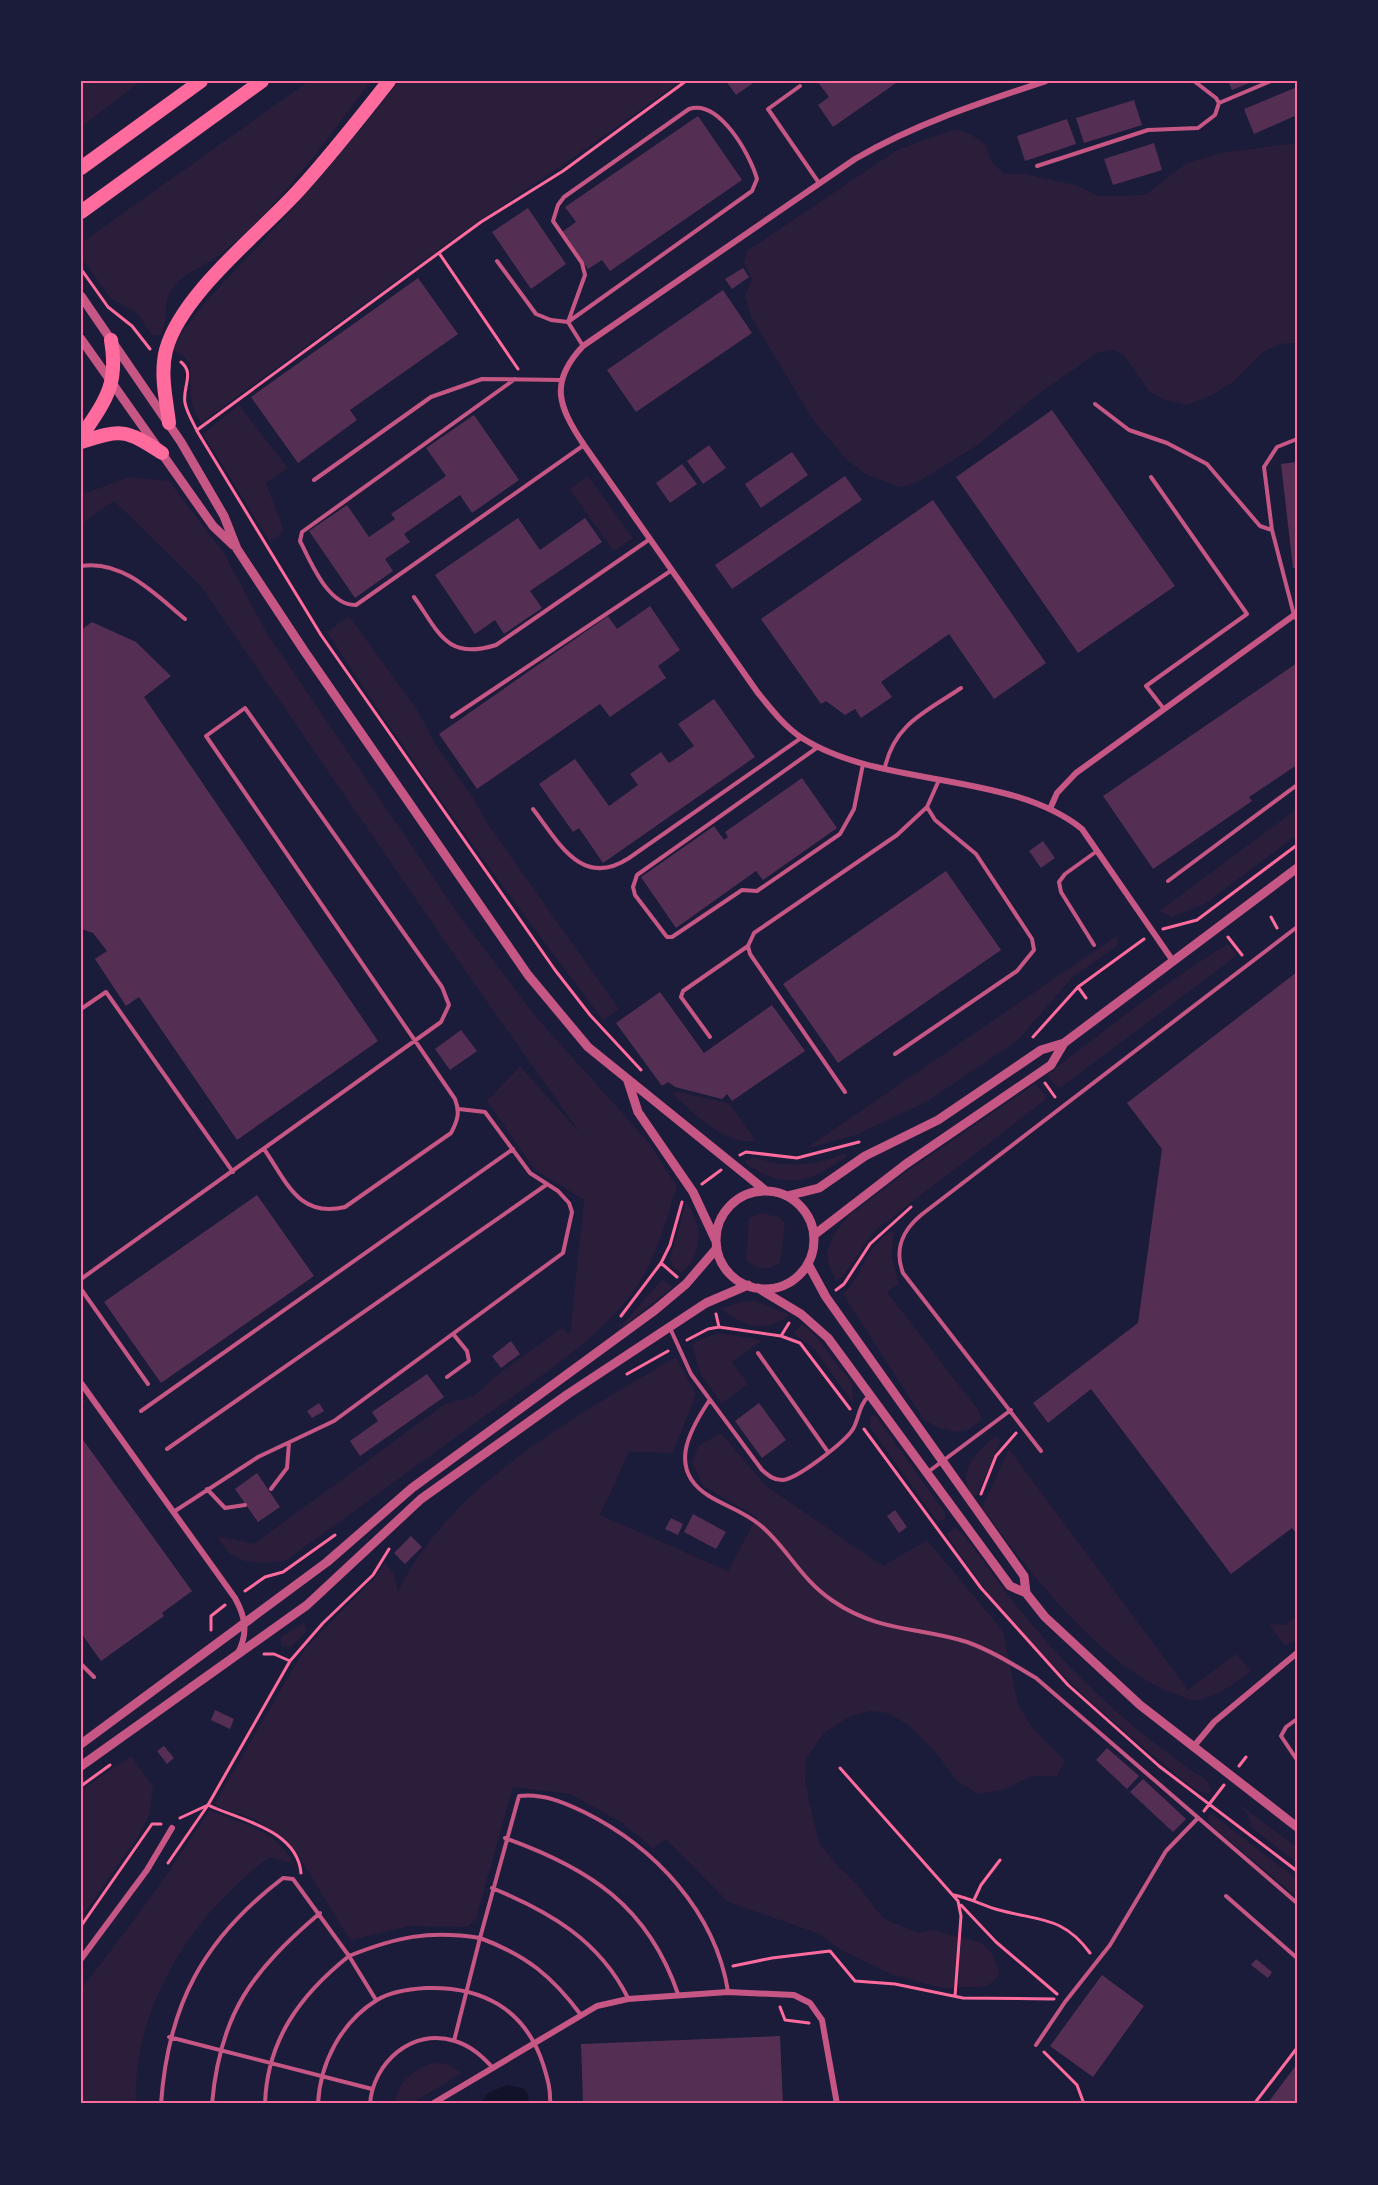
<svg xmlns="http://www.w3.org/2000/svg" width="1378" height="2185" viewBox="0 0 1378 2185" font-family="'Crimson Pro',serif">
  <rect width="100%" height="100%" fill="#1b1b3a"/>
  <path fill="#2a1e3b" d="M81 81H141L81 127Z
    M309 81H371C325 142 278 209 218 256 202 268 177 275 169 295 164 308 167 322 161 335H152L137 313 110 298 81 256V243Z
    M399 81H681L580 153 450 241 201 423C186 400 192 389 190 363L181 354 173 351C186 316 236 271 262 242 310 190 355 137 399 81Z
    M955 129 972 135 986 145 991 161 1004 174H1025L1079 186 1098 196 1145 195 1187 163 1220 153 1297 143V343L1279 344 1262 353 1233 382 1212 395 1187 405 1164 400 1149 391 1123 354 1112 350 1097 353 1037 395 978 445 918 482 901 487 867 475 846 459 813 420 751 317 745 296 752 279 744 263 747 251 897 150Z
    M239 405 288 468 266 483 284 531 270 542 203 434Z
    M588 476 633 538 614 551 569 489Z
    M129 477 169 481 225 555 268 635 463 921 537 1018 650 1144 677 1187C664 1225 656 1262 631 1295 593 1344 535 1380 485 1416 419 1464 353 1512 287 1560 260 1566 229 1565 218 1536L254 1544 445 1404 474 1396 501 1372 562 1328 570 1335 584 1200 535 1170 487 1101 520 1066 580 1133 466 972 200 585 114 501 81 524V495Z
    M349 616 418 711 435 744 474 799 485 820 619 1009 603 1020C507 894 413 765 327 632Z
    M1297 809V835L1205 904 1172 917 1159 911Z
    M1118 935 1117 946 1073 977 1018 1040 928 1101 856 1135 805 1149Z
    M1228 944 1236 954 1226 964 1061 1087 1056 1086 1048 1076 1049 1073C1108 1029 1165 982 1228 944Z
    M1035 1084 1046 1095 1045 1100 877 1229C861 1245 853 1268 836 1282L829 1265 827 1251 834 1234 848 1216 913 1167Z
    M678 1092 729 1103 756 1141C724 1146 693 1112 671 1093Z
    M844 1154 847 1156C819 1175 798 1190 764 1174 757 1170 750 1167 744 1162L753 1157C788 1168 810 1167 844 1154Z
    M686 1202C703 1224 704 1256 681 1273L673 1267 670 1259Z
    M761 1213 779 1217 785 1223 780 1263C768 1271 756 1270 746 1259L749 1218Z
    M894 1230 892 1258 899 1284 887 1292 979 1411 982 1420 968 1430 957 1432 939 1428 924 1420 843 1294C865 1274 862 1249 894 1230Z
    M664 1280 673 1287 613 1335 660 1282Z
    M755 1301 790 1315C766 1333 743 1327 721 1309L740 1302Z
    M802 1324 813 1333 852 1383 854 1404 814 1349 793 1333Z
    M719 1333 763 1340 732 1362 748 1384 722 1403 701 1375 692 1345 698 1340Z
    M676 1357 696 1394 673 1453 629 1452 600 1515 728 1571 757 1517 703 1486 692 1462 698 1446 721 1433 766 1486 883 1566 927 1540 1003 1631 1018 1704 1031 1726 1065 1761 1057 1776H1031L1006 1789 978 1794 957 1781 935 1751 910 1726 888 1713 871 1711 850 1716 823 1734 806 1759 805 1782 819 1843 837 1865 857 1884 883 1918 917 1933 932 1930 982 1943 993 1955 999 1971 996 1979 987 1986 971 1987 942 1988 893 1975 841 1950 817 1933 728 1902 666 1839 653 1848 621 1822 570 1794 513 1787 476 1919 467 1927 410 1926 350 1940 297 1853 285 1840 255 1819 220 1808 215 1803 304 1650 377 1575 385 1563 394 1574 398 1592C450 1484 576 1416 676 1357Z
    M871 1414 876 1416 946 1514 945 1519 937 1521 869 1426Z
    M996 1436 1001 1441C994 1452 979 1495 974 1498 954 1472 977 1452 996 1436Z
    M1009 1449 1188 1690 1236 1654 1251 1671C1235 1683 1216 1698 1195 1700 1190 1701 1183 1697 1178 1695 1104 1671 1027 1569 982 1508Z
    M955 1527C979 1551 998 1584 1020 1610 1072 1675 1136 1734 1206 1780L1211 1788 1210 1794C1196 1794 1175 1773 1164 1764 1085 1701 1000 1621 947 1534Z
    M1297 1616V1638L1285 1646 1269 1624 1285 1625Z
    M304 1623 307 1631 291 1647 281 1646V1637Z
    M131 1756 153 1786 149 1816 139 1835 81 1918V1790Z
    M1230 1798 1297 1847V1863L1252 1828 1247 1813Z
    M210 1810C243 1825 276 1829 294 1864L270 1857C194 1912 132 2007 136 2104H81V1990L154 1893Z
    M1209 1812 1297 1879V1897L1211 1825 1208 1821Z
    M433 2063 447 2064 462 2073 411 2104H395C397 2082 414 2069 433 2063Z"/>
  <path fill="#12122b" d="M507 2085 523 2088 528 2094 529 2104H480L488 2093Z"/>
  <path fill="#542f53" d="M726 81H756L736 95Z
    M817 81H899L833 127 818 105 829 97Z
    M1228 81H1254L1232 90Z
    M1297 87V115L1254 134 1244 109Z
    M1134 100 1142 125 1084 143 1076 118Z
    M698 116 742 180 610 271 602 260 588 269 562 232 576 222 565 207Z
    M1067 119 1076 144 1025 161 1017 136Z
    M1154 143 1162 170 1113 185 1104 159Z
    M528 208 566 264 531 289 492 232Z
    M743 268 749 277 732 289 725 279Z
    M418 278 458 334 350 410 357 420 298 463 251 397Z
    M723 290 752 333 636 412 607 370Z
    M1052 410 1175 586 1078 653 956 477Z
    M474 415 519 480 472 513 460 495 404 534 410 542 385 559 393 571 355 598 309 531 347 505 369 537 395 519 391 514 446 476 426 448Z
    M709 445 726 468 703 484 687 461Z
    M792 452 808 475 761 508 745 484Z
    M1297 462V568H1293L1281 464Z
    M682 464 697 484 670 503 656 483Z
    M845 476 862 500 732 589 715 565Z
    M933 500 1046 663 994 699 949 634 881 682 892 697 861 718 855 709 845 715 826 701 821 704 761 619Z
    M518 518 540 550 585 518 602 542 530 591 542 608 504 634 495 620 475 634 435 575Z
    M650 606 680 650 658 666 666 678 610 717 600 704 477 789 439 734 608 616 617 629Z
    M92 622 136 642 171 676 144 697 378 1041 237 1140 139 997 126 1006 95 959 107 951 93 933 81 929V630Z
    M1297 663V765L1249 797 1252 801 1153 869 1103 796Z
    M714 699 755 757 603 863 579 828 573 832 539 784 575 759 609 806 638 785 630 774 661 752 669 763 694 746 678 724Z
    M802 778 837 828 763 880 756 871 676 928 641 877 714 826 724 840 728 837 725 832Z
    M1043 841 1055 858 1041 868 1029 851Z
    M946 871 1001 950 838 1063 783 984Z
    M1297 972V1534L1292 1528 1231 1574 1091 1389 1048 1423 1033 1403 1138 1323 1162 1149 1127 1103Z
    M660 992 704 1053 772 1005 805 1051 732 1101 727 1094 722 1099 675 1087 668 1082 662 1086 616 1023Z
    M461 1030 477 1051 450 1070 435 1049Z
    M257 1195 314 1276 161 1383 104 1302Z
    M511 1341 520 1354 501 1368 492 1356Z
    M427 1374 444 1397 360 1456 350 1441 378 1421 372 1412Z
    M319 1403 324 1411 312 1418 307 1411Z
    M759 1403 786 1440 762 1458 735 1421Z
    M81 1437 192 1591 162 1613 164 1616 101 1661 81 1633Z
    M257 1473 280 1507 258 1522 235 1489Z
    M895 1510 907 1527 899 1533 887 1516Z
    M693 1514 726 1532 716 1549 684 1532Z
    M671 1518 683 1524 678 1535 665 1529Z
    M411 1536 422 1547 405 1564 394 1553Z
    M215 1710 234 1719 230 1729 211 1720Z
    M164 1746 174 1758 167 1764 157 1751Z
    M1107 1748 1139 1776 1127 1789 1096 1760Z
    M1143 1779 1186 1819 1173 1832 1130 1792Z
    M1256 1959 1272 1972 1268 1978 1251 1965Z
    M1102 1975 1144 2006 1093 2077 1050 2046Z
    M780 2036 783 2104H583L581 2044Z
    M1297 2064V2104H1267Z"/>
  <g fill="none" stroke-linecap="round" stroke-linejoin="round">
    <path stroke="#ff6b9d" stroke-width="3" d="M439 253 518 369
      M81 269 108 307 132 326 150 349
      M181 362C195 373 182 388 185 403 187 413 193 422 197 431L321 635 555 970 590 1015 641 1070
      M197 430 481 222 563 171 686 81
      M1271 917 1277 928
      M1163 929 1197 920 1297 845
      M1228 937 1242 955
      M1078 987 1086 998
      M1033 1037 1078 987 1144 939
      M1045 1083 1055 1097
      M740 1155 746 1152 797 1158 859 1142
      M702 1184 721 1170
      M661 1263 677 1277
      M836 1290 844 1284 870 1244 911 1207
      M716 1314 719 1327
      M621 1316 661 1263 670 1245 682 1202
      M781 1336 789 1323
      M687 1340 708 1329 719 1327 781 1336 800 1343 850 1409
      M627 1374 668 1351
      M864 1429 981 1588 1068 1685 1159 1766 1297 1871
      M981 1494 996 1456 1016 1433
      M245 1591 265 1577 283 1572 335 1535
      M211 1630V1616L225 1605
      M264 1654H274L290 1661
      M1239 1766 1246 1757
      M840 1768 958 1901 961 1916 955 1996
      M81 1786 110 1765
      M1204 1811 1224 1785
      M180 1818 208 1805C239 1820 297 1829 301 1873
      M168 1863 208 1805 290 1661 323 1623 373 1575 389 1549
      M954 1895C970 1898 984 1906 999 1910 1039 1921 1063 1916 1090 1953
      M974 1900 981 1885 1000 1860
      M961 1905 996 1942 1057 1994
      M81 1926 152 1824H161
      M733 1966 772 1958 830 1951 855 1981 895 1984 963 1998 1054 1999
      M780 2007 785 2020 809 2023
      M1044 2052 1077 2085 1084 2104
      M1254 2104 1297 2048"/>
    <path stroke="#c65784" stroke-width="4" d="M800 86 768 109 819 183
      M1219 103 1271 81
      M1037 166 1148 130 1198 128 1215 115 1219 103 1216 98 1194 81
      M497 261 536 314 551 320 568 322 752 191 757 179C750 154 719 99 689 109L564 197 558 205 553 221 582 263 585 275 568 322 583 346
      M515 379 302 532 300 541C311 562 328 606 356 605L584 445
      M1095 404 1129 430 1167 443 1207 464 1260 526 1272 530
      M1297 439 1277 447 1264 467 1272 530 1294 615 1297 620
      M1151 477 1247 614 1146 686 1164 709
      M314 480 431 397 482 379 561 380
      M81 566C122 559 156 595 185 619
      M414 597C439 632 446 661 496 645L650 539
      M452 717 672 570
      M818 747 637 875 633 887 635 895 667 937H672L742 890 757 891 840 834 854 809 863 764
      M885 767C895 723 926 712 961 688
      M533 809C559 843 582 889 629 858L801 738
      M1168 881 1297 785
      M1094 945 1061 892 1059 882 1065 874 1097 851
      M81 1009 106 992 233 1172
      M710 1037 681 997 683 991 748 946
      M895 1054 1017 971 1034 950 1032 939 976 854 935 820 927 807
      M845 1092 750 954 748 946 754 933 897 835 927 807 939 780
      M81 1279 441 1022 449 1005 442 987 245 708 206 736 455 1099C460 1112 458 1120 451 1133L345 1207C298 1218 287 1182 264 1149
      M81 1289 148 1384
      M670 1328 691 1374 762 1470C768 1475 773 1480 782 1480 796 1480 845 1442 853 1429 859 1419 859 1404 869 1396
      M758 1353 828 1452
      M447 1377 469 1361 467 1351 454 1335
      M709 1401C689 1431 667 1470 709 1496 725 1506 745 1512 760 1525 787 1547 800 1579 833 1601 878 1632 919 1627 967 1642 992 1651 1014 1665 1036 1678L1297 1903
      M141 1411 513 1149
      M167 1449 546 1185
      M1041 1451 903 1273C894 1249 902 1231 921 1215L1297 927
      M928 1472 1011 1410
      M207 1489 225 1508 245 1505
      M271 1489 287 1468 289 1443
      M175 1511 258 1457 334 1421 563 1253 572 1212 569 1203 558 1191 530 1173 485 1112 459 1109
      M81 1664 94 1677
      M1297 1719 1286 1727 1281 1736 1297 1760
      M505 1838C589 1868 648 1906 678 1994
      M492 1888C550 1912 599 1940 628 1998
      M1226 1896 1297 1958
      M169 2037 372 2089
      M454 2041 480 1938C526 1955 552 1976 581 2015
      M1036 2045 1065 2002 1110 1945 1166 1851 1197 1819
      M161 2104C168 2005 203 1939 283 1878L293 1879 349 1956C396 1937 429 1930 480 1938L519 1796C542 1793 563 1802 584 1812 655 1847 715 1912 728 1991
      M212 2104C220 2013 252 1971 320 1913
      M265 2104C267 2040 300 1995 349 1956L376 2000
      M318 2104C320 2063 341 2022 377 2000 390 1992 410 1989 426 1988 482 1986 525 2009 543 2064 547 2077 551 2089 550 2104
      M370 2104C373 2063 412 2027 455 2041 471 2046 482 2056 493 2068"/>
    <path stroke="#c65784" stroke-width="6" d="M1046 81C979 103 915 124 855 159L583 346C548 383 559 407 584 445L758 693C771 709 785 727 802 738 880 788 1010 771 1082 829L1173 961
      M1050 809 1057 793 1076 773 1297 613
      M81 1383 235 1598C246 1618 248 1633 238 1653
      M1194 1746 1214 1722 1297 1653
      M81 1959 147 1870 172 1828
      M432 2104 597 2006 628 1999 728 1992 794 1995 810 2003 822 2020 837 2104"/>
    <path stroke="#c65784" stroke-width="9" d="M81 296 181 442 224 516 237 549 305 652 528 975 588 1047 766 1191
      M81 339 213 526 233 545
      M628 1081 638 1112 693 1192 715 1239
      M716 1240a49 49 0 1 1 98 0a49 49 0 1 1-98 0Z
      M787 1196 819 1188 865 1156 938 1120 1041 1050 1064 1043 1297 868
      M814 1235 906 1164 1051 1065 1064 1043
      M808 1264 826 1297 1024 1576 1026 1593
      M758 1288 801 1314 828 1338 1010 1586 1026 1593 1045 1617 1140 1705 1297 1827
      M81 1744 327 1562 412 1488 655 1310 686 1284 717 1248
      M81 1766 307 1605 421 1499 568 1394 706 1303 748 1285"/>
    <path stroke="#ff6b9d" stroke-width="14" d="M81 168 201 81
      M81 212 262 81
      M169 423C166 398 160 374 166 350 181 294 260 233 299 190 331 155 360 118 389 81
      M81 437C105 401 119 385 111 340
      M81 442C122 429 125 429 162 453"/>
  </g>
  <rect width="1378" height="2185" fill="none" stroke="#1b1b3a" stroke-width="165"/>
  <rect x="82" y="82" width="1214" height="2020" fill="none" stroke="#ff6b9d" stroke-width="2"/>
</svg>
